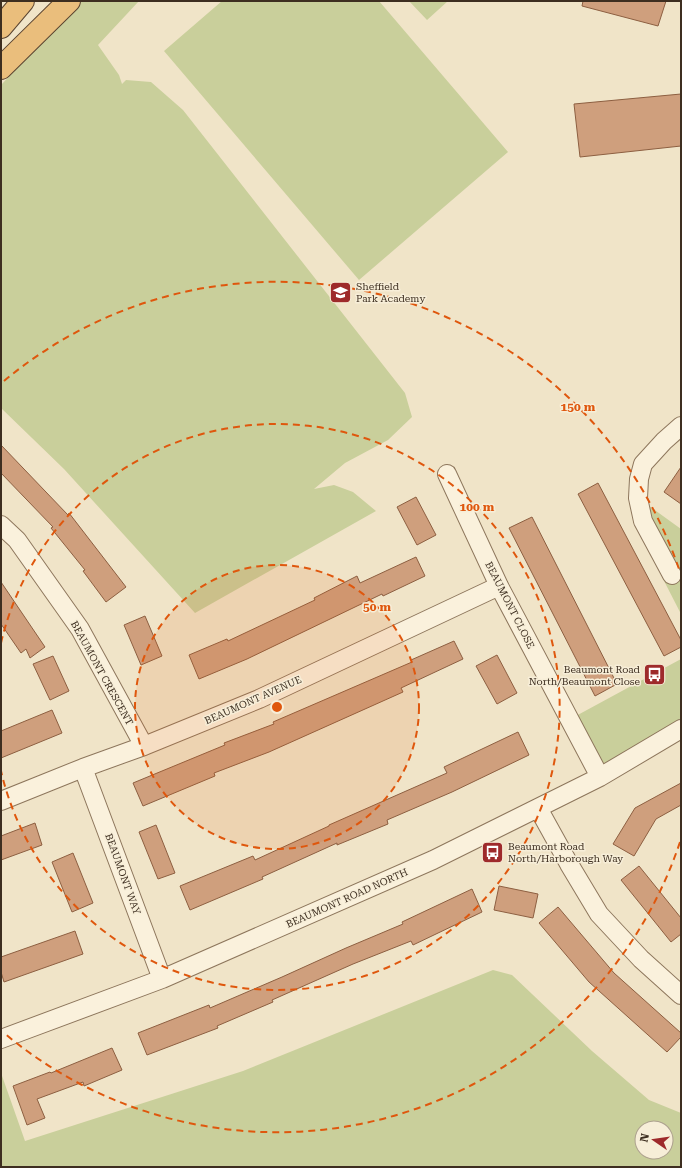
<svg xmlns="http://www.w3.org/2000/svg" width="682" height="1168" viewBox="0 0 682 1168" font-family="'Roboto Serif',serif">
  <rect width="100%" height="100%" fill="#f0e4c8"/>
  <path fill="#c9cf9b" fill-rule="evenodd" d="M80 1H139L98 45 119 75 122 84 126 80 151 82 183 110 405 393 412 417 388 440 345 463 314 489 334 485 353 492 376 511 195 613 64 469 1 408V85Z
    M222 1H379L508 152 359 280 164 51Z
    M409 1H448L427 20Z
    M645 503 681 529V614L662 577Z
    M681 659V721L598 767 574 717Z
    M493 970 512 975 592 1051 649 1100 681 1113V1167H1V1073L25 1141 243 1071ZM642 1128H666V1152H642Z"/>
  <path fill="#cf9f7d" stroke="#8d5f41" d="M583 1H666L658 26 582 6Z
    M681 94V146L580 157 574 104Z
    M1 445 68 515 69 513 126 587 106 602 83 571 85 570 51 528 53 527 1 473Z
    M681 467V504L664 492Z
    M598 483 681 640V647L664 656 578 494Z
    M416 497 436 535 417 545 397 507Z
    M532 517 617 684 595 696 509 528Z
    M416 557 425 576 383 596 382 594 247 659 199 679 189 655 227 639 228 641 315 600 314 598 357 576 360 583Z
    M1 582 45 647 30 658 26 649 21 653 1 624Z
    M145 616 162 656 141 665 124 625Z
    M454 641 463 659 401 688 403 692 269 752 214 773 215 776 143 806 133 783 225 745 224 743 274 724 273 722 412 662 411 660Z
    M497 655 517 693 497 704 476 666Z
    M53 656 69 691 50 700 33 664Z
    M52 710 62 733 1 758V731Z
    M518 732 529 755 452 792 387 820 388 824 337 845V843L262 877 263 879 190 910 180 886 253 856 255 860 329 826V825L447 773 444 767Z
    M681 783V805L656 819 634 856 613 844 635 808Z
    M35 823 42 845 1 860V836Z
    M156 825 175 873 158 879 139 832Z
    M73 853 93 903 72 912 52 862Z
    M639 866 681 918V934L671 942 621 880Z
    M499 886 538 894 533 918 494 910Z
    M472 889 482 912 413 945 411 941 353 964 272 1000 273 1002 217 1026 218 1028 147 1055 138 1033 209 1005 210 1008 282 977 346 948 403 924 402 922Z
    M558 907 614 973 681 1033V1037L667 1052 589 982 539 923Z
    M75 931 83 954 4 982 1 972V957Z
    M112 1048 122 1070 84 1086 83 1082 37 1099 45 1118 27 1125 13 1086 50 1072 51 1073Z"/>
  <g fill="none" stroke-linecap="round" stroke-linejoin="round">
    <defs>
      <path id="minor" d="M447 474 499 586 600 777
        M1 525 17 540 80 629 144 746
        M672 575 643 521 638 498 639 479 643 464 664 441 681 426
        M83 768 162 979
        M1 801 83 768 144 746 259 699 499 586
        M538 808 569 864 599 914 641 959 681 995
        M1 1039 162 979 433 860 600 777 681 729"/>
      <path id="trunk" d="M1 27 23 1
        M1 68 69 1"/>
    </defs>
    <use href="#minor" stroke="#8d765c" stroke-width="20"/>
    <use href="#trunk" stroke="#5b4430" stroke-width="24"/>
    <use href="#minor" stroke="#faf1dc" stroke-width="18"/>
    <use href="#trunk" stroke="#eabe7c" stroke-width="22"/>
  </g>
  <circle cx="277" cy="707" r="142" fill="#df570d" fill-opacity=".12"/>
  <g fill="none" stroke="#df570d" stroke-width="2" stroke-dasharray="7 5">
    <circle cx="277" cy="707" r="142"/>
    <path d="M1 643A283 283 0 1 1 1 771"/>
    <path d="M680 842A425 425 0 0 1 4 1033M4 381A425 425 0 0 1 680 572"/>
  </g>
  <defs>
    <symbol id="school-square" viewBox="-11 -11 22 22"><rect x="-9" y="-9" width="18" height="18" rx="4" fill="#9e2a2b" stroke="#f7eed8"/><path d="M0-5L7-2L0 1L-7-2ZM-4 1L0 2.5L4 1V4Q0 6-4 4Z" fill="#fff"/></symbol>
    <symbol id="bus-square" viewBox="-11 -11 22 22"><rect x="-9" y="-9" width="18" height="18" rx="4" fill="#9e2a2b" stroke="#f7eed8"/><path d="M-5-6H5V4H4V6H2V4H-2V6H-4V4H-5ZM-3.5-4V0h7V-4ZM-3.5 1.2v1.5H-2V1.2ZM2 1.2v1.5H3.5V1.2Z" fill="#fff"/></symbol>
  </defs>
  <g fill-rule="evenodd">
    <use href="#school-square" x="328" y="280" width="25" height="25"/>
    <use href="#bus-square" x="642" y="662" width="25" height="25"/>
    <use href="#bus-square" x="480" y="840" width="25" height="25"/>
  </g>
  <g text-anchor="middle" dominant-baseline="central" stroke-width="3" stroke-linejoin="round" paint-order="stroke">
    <g font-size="10" fill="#3d2e20" stroke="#f7eed8" text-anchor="start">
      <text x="356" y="286">Sheffield<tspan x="356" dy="12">Park Academy</tspan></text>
      <text x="640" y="669" text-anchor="end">Beaumont Road<tspan x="640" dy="12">North/Beaumont Close</tspan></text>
      <text x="508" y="846">Beaumont Road<tspan x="508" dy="12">North/Harborough Way</tspan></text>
    </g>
    <g font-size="10" fill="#3d2e20" stroke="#f7eed8">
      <text transform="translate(510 605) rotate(63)">BEAUMONT CLOSE</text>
      <text transform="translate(102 673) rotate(61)">BEAUMONT CRESCENT</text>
      <text transform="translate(253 700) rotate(-24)">BEAUMONT AVENUE</text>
      <text transform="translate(123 874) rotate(70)">BEAUMONT WAY</text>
      <text transform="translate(347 898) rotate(-24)">BEAUMONT ROAD NORTH</text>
    </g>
  </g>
  <circle cx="277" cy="707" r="6" fill="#df570d" stroke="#f7eed8" stroke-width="2"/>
  <g font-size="12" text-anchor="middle" font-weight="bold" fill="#df570d" stroke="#f7eed8" stroke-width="3" stroke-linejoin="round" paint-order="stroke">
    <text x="578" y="411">150 m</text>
    <text x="477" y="511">100 m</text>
    <text x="377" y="611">50 m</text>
  </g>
  <rect width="682" height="1168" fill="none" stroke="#3d2e20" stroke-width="4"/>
  <g transform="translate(654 1140) rotate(283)"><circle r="19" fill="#f7eed8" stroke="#ada18e"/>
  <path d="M0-3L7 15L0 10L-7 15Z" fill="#9e2a2b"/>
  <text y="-6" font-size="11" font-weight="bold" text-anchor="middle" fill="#3d2e20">N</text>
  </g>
</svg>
